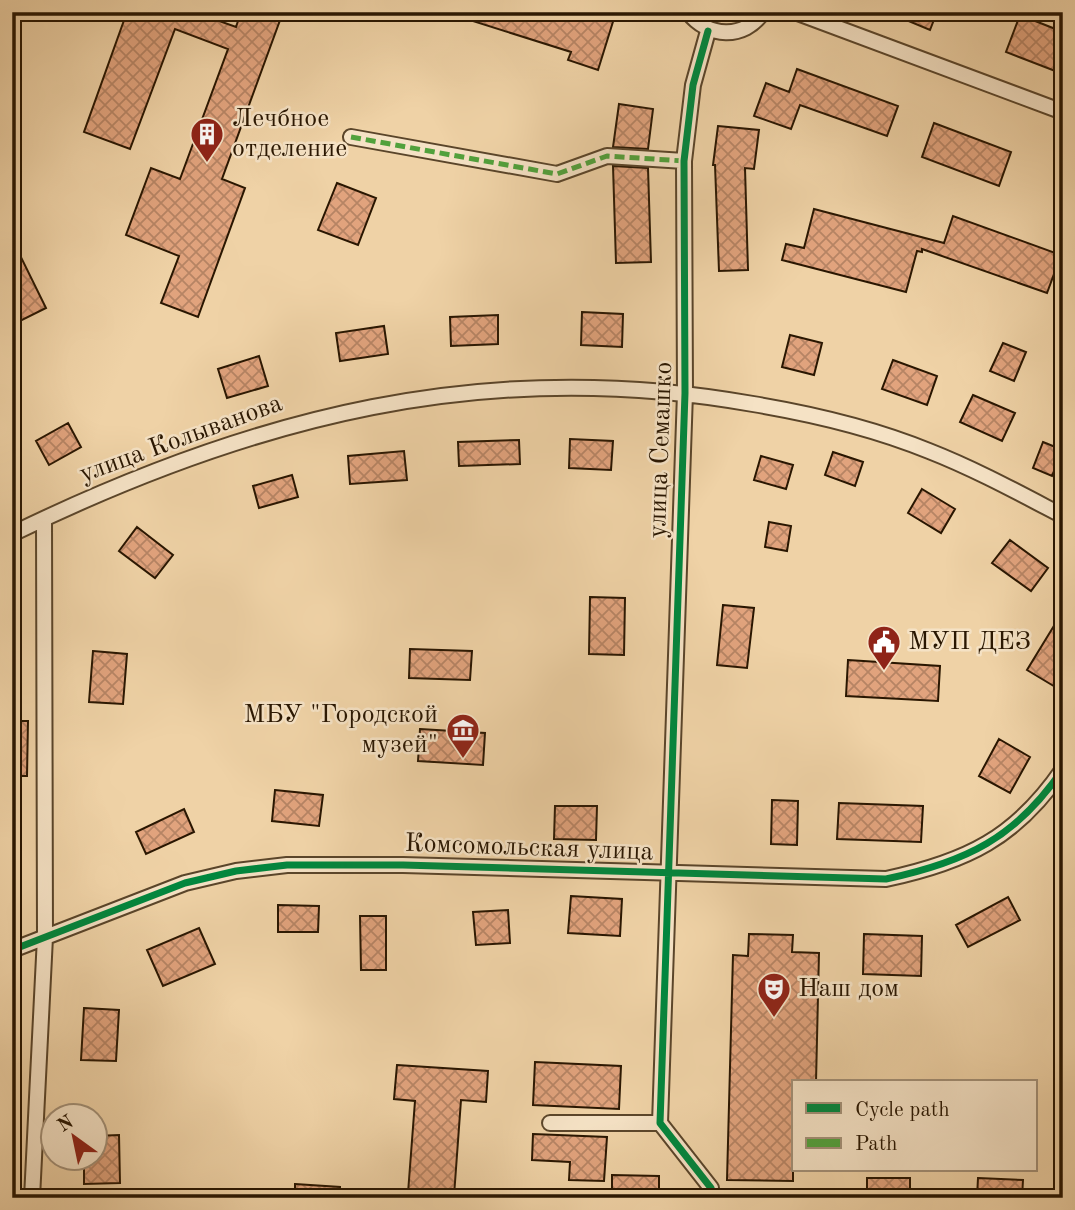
<svg xmlns="http://www.w3.org/2000/svg" width="1075" height="1210" viewBox="0 0 1075 1210" font-family="'Old Standard TT',serif">
  <defs>
    <pattern id="building-cross-hatch" width="8" height="8" patternUnits="userSpaceOnUse" patternTransform="scale(1.75)"><rect width="8" height="8" fill="#e1a37d"/><path d="M0 0l8 8M0 8l8-8" fill="none" stroke="#b68464"/></pattern>
  </defs>
  <rect width="100%" height="100%" fill="#efd2a6"/>
  <filter id="stains"><feTurbulence type="fractalNoise" baseFrequency=".00286" numOctaves="4"/><feColorMatrix values="0 0 0 0 .2 0 0 0 0 .09 0 0 0 0 .02 0 0 0 .5 -.17"/></filter>
  <radialGradient id="worn" r=".72"><stop offset=".6" stop-color="#630" stop-opacity="0"/><stop offset="1" stop-color="#630" stop-opacity=".3"/></radialGradient>
  <path fill="url(#building-cross-hatch)" stroke="#291601" stroke-width="2" d="M127 12H194L236 27 241 12H283L222 179 245 188 198 317 161 303 179 256 126 235 151 168 180 179 228 49 175 29 130 149 84 132Z
    M454 12H556L579 19 582 12H616L598 70 568 60 571 52 454 15Z
    M887 12H937L930 30Z
    M1020 15 1063 32V74L1006 52Z
    M797 69 898 106 887 136 800 105 791 129 754 116 766 83 789 92Z
    M619 104 653 109 648 149 613 147Z
    M934 123 1011 152 999 186 922 157Z
    M718 126 759 130 754 169 745 168 748 270 719 271 715 165H713Z
    M613 166 648 168 651 262 616 263Z
    M337 183 376 198 358 245 318 230Z
    M814 209 944 243 953 216 1061 255 1047 293 922 249V252L917 251 906 292 782 260 786 244 804 248Z
    M12 239 46 308 12 325Z
    M582 312 623 314 622 347 581 345Z
    M498 315V344L451 346 450 317Z
    M384 326 388 354 340 361 336 333Z
    M790 335 822 343 814 375 782 367Z
    M1003 343 1026 352 1014 381 990 371Z
    M259 356 268 386 227 398 218 369Z
    M893 360 937 376 927 405 882 389Z
    M973 395 1015 413 1002 441 960 422Z
    M68 423 81 447 49 465 36 441Z
    M570 439 613 441 611 470 569 468Z
    M519 440 520 464 459 466 458 442Z
    M1043 442 1063 450 1052 476 1033 468Z
    M404 451 407 480 350 484 348 456Z
    M833 452 863 462 855 486 825 475Z
    M761 456 793 465 786 489 754 480Z
    M292 475 298 497 259 508 253 486Z
    M922 489 955 509 941 533 908 513Z
    M769 522 791 526 787 551 765 547Z
    M137 527 173 555 155 578 119 551Z
    M1010 540 1048 568 1031 591 992 563Z
    M590 597 625 598 624 655 589 654Z
    M723 605 754 608 747 668 717 665Z
    M1063 611V679L1057 688 1027 670Z
    M410 649 472 651 470 680 409 678Z
    M93 651 127 654 123 704 89 702Z
    M848 660 940 666 938 701 846 696Z
    M12 721H28L27 776H12Z
    M420 729 485 733 483 765 418 761Z
    M999 739 1030 757 1010 793 979 776Z
    M275 790 323 795 319 826 272 821Z
    M772 800 798 801 797 845 771 844Z
    M839 803 923 806 921 842 837 839Z
    M555 806H597L596 840 554 839Z
    M184 809 194 832 146 854 136 832Z
    M571 896 622 899 620 936 568 933Z
    M1008 897 1020 920 968 947 956 925Z
    M278 905 319 906 318 932H278Z
    M508 910 510 943 476 945 473 912Z
    M360 916H386V970H361Z
    M199 928 215 964 163 986 147 950Z
    M749 934 793 935 792 952 819 953 816 1082H793V1181L727 1180 733 955 748 956Z
    M864 934 922 936 921 976 863 974Z
    M84 1008 119 1010 116 1061 81 1060Z
    M535 1062 621 1066 619 1109 533 1105Z
    M397 1065 488 1071 486 1102 461 1100 454 1196 408 1193 415 1101 394 1099Z
    M533 1134 607 1137 604 1181 569 1180 570 1162 532 1160Z
    M119 1135 120 1183 84 1184V1158H94V1136Z
    M612 1175 659 1176V1198H612Z
    M867 1178H910V1198H867Z
    M978 1178 1023 1180 1022 1198H977Z
    M295 1184 340 1187V1198H295Z"/>
  <g fill="none" stroke-linecap="round" stroke-linejoin="round">
    <defs>
      <path id="street" d="M688 12C708 38 744 40 763 12
        M795 12 1063 112
        M708 31 693 85 684 161 685 393 660 1123 711 1188
        M351 137 557 174 607 156 684 161
        M12 534C252 417 486 356 753 404 813 414 873 428 929 451 975 469 1019 493 1063 516
        M12 950 185 883 236 871 287 865H403L886 879C966 862 1016 838 1063 769
        M550 1123H660
        M32 1198 45 937 44 519"/>
    </defs>
    <use href="#street" stroke="#5a452a" stroke-width="18"/>
    <use href="#street" stroke="#f5e2c5" stroke-width="14"/>
    <path stroke="#51a13c" stroke-width="5" stroke-dasharray="10 5" stroke-linecap="butt" d="M12 14 24 12
      M351 137 557 174 607 156 684 161"/>
    <defs>
      <path id="cycleway" d="M708 31 693 85 684 161 685 393 660 1123 711 1188
        M12 950 185 883 236 871 287 865H403L886 879C966 862 1016 838 1063 769"/>
    </defs>
    <use href="#cycleway" stroke="#f5e2c5" stroke-width="11"/>
    <use href="#cycleway" stroke="#00873e" stroke-width="7"/>
  </g>
  <defs>
    <symbol id="building-pin" viewBox="-11 -11 22 30"><path d="M0 17L-7.5 6A9.5 9.5 0 1 1 7.5 6Z" fill="#8f2418" stroke="#f5e2c5"/><path d="M-4-6H4V6H1V3H-1V6H-4ZM-2.5-4.3h1.7v1.8h-1.7ZM.8-4.3h1.7v1.8H.8ZM-2.5-1h1.7V.8h-1.7ZM.8-1h1.7V.8H.8Z" fill="#fff"/></symbol>
    <symbol id="civic-pin" viewBox="-11 -11 22 30"><path d="M0 17L-7.5 6A9.5 9.5 0 1 1 7.5 6Z" fill="#8f2418" stroke="#f5e2c5"/><path d="M-.6-6.5H3V-4.5H.6V-3L4-1V1h2V6H-6V1h2V-1L-.6-3ZM-1.2 2.5V6h2.4V2.5Z" fill="#fff"/></symbol>
    <symbol id="museum-pin" viewBox="-11 -11 22 30"><path d="M0 17L-7.5 6A9.5 9.5 0 1 1 7.5 6Z" fill="#8f2418" stroke="#f5e2c5"/><path d="M0-6L6-3V-2H-6V-3ZM-5-1h2V3h-2ZM-1-1h2V3h-2ZM3-1h2V3H3ZM-6 4H6V6H-6Z" fill="#fff"/></symbol>
    <symbol id="theatre-pin" viewBox="-11 -11 22 30"><path d="M0 17L-7.5 6A9.5 9.5 0 1 1 7.5 6Z" fill="#8f2418" stroke="#f5e2c5"/><path d="M-5-5.5Q0-4 5-5.5V0Q5 5 0 6Q-5 5-5 0ZM-3.3-2.5H-1v1.5H-3.3ZM1-2.5H3.3v1.5H1ZM-2.8 1Q0 5.5 2.8 1Z" fill="#fff"/></symbol>
  </defs>
  <g fill-rule="evenodd">
    <use href="#building-pin" x="188" y="115" width="38" height="52"/>
    <use href="#civic-pin" x="865" y="623" width="38" height="52"/>
    <use href="#museum-pin" x="444" y="711" width="38" height="52"/>
    <use href="#theatre-pin" x="755" y="970" width="38" height="52"/>
  </g>
  <g text-anchor="middle" dominant-baseline="central" stroke-width="5" stroke-linejoin="round" paint-order="stroke">
    <g font-size="26" fill="#291601" stroke="#f5e2c5" text-anchor="start">
      <text x="232" y="119">Лечбное<tspan x="232" dy="30">отделение</tspan></text>
      <text x="908" y="642">МУП ДЕЗ</text>
      <text x="438" y="715" text-anchor="end">МБУ "Городской<tspan x="438" dy="30">музей"</tspan></text>
      <text x="798" y="989">Наш дом</text>
    </g>
    <g font-size="26" fill="#291601" stroke="#f5e2c5">
      <text transform="translate(181 439) rotate(-20)">улица Колыванова</text>
      <text transform="translate(661 450) rotate(-88)">улица Семашко</text>
      <text transform="translate(529 848) rotate(2)">Комсомольская улица</text>
    </g>
  </g>
  <rect width="1075" height="1210" fill="none" stroke="#efd2a6" stroke-width="42"/>
  <rect x="14" y="14" width="1047" height="1182" fill="none" stroke="#291601" stroke-width="3.5"/>
  <rect x="21" y="21" width="1033" height="1168" fill="none" stroke="#291601" stroke-width="2"/>
  <rect x="792" y="1080" width="245" height="91" fill="#f5e2c5" stroke="#a39077" stroke-width="2"/>
  <rect x="806" y="1103" width="35" height="10" fill="#00873e" stroke="#a39077" stroke-width="2"/>
  <text x="855" y="1116" font-size="21" fill="#291601">Cycle path</text>
  <rect x="806" y="1138" width="35" height="10" fill="#51a13c" stroke="#a39077" stroke-width="2"/>
  <text x="855" y="1150" font-size="21" fill="#291601">Path</text>
  <g transform="translate(74 1137) rotate(327)"><circle r="33" fill="#f5e2c5" stroke="#a39077" stroke-width="2"/>
  <path d="M0-5L12 26L0 18L-12 26Z" fill="#8f2418"/>
  <text y="-10" font-size="19" font-weight="bold" text-anchor="middle" fill="#291601">N</text>
  </g>
  <rect width="100%" height="100%" filter="url(#stains)"/>
  <rect width="100%" height="100%" fill="url(#worn)"/>
</svg>
